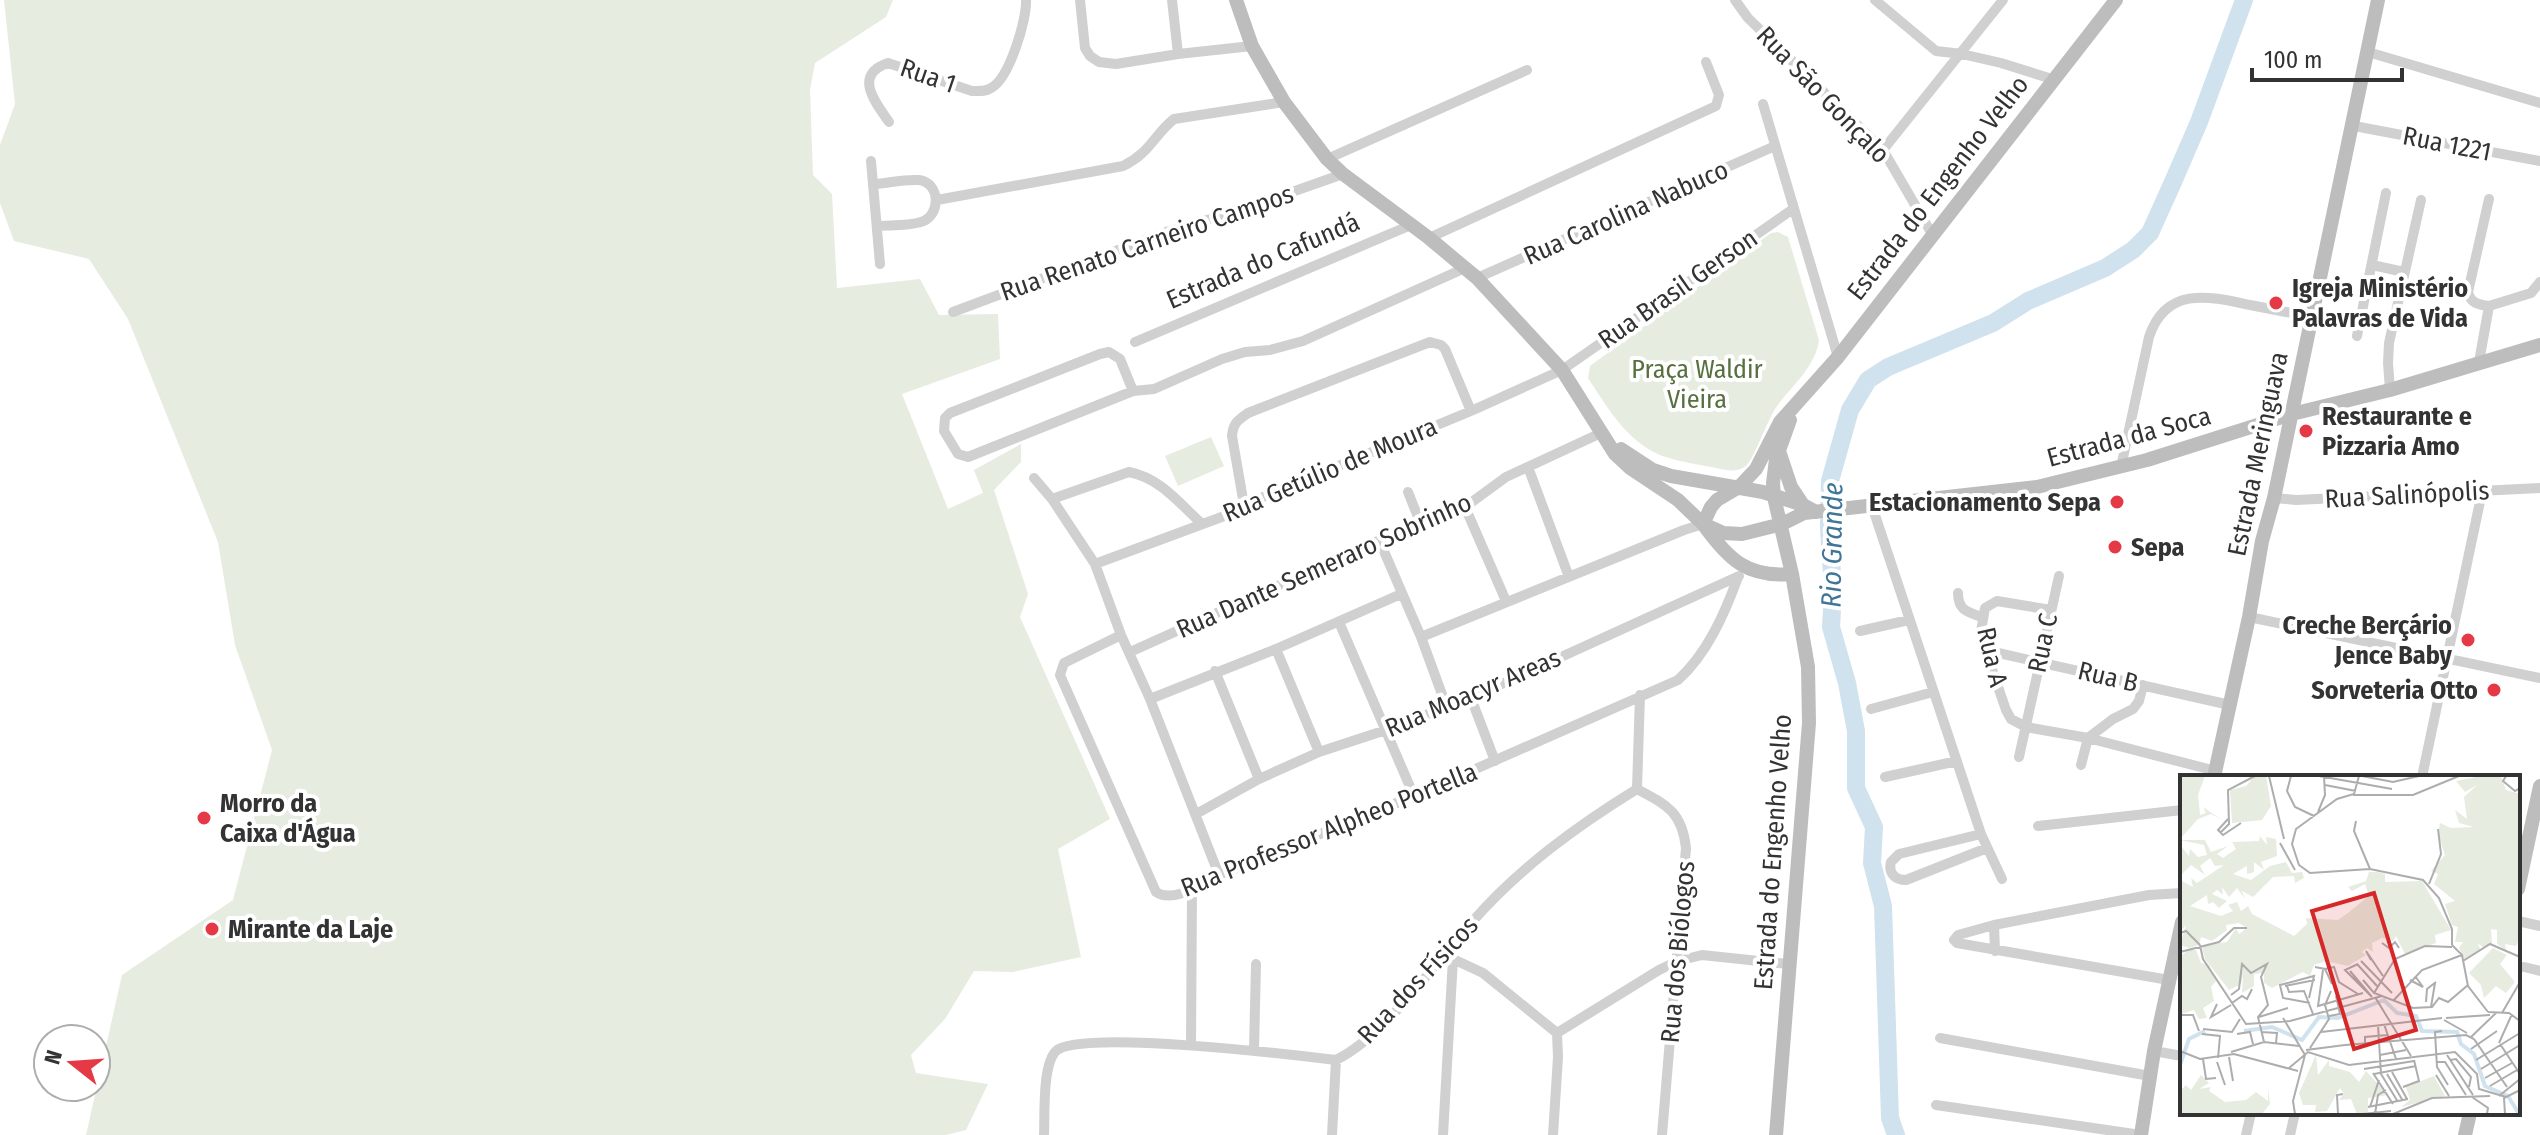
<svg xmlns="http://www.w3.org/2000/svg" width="2540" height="1135" viewBox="0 0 2540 1135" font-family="'Fira Sans Condensed',sans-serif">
  <rect width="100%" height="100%" fill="#fff"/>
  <path fill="#e6ecdf" d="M4 0H893L886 17 815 63 810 90 813 175 832 194 837 288 920 279 939 315 998 314 1000 359 902 394 948 509 983 493 974 470 1021 444V462L994 490 1028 594 1020 617 1110 819 1058 849 1081 957 1013 972 974 971 945 1019 911 1055 916 1073 988 1084 966 1130 946 1135H86L122 975 233 900 272 750 235 645 218 542 128 319 89 259 14 241 0 203V145L15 104Z
    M1778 232 1788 237 1819 340C1816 366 1792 386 1777 406 1767 420 1754 459 1746 466 1736 474 1722 469 1711 467 1697 464 1682 462 1669 458 1630 447 1609 410 1588 378L1590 366 1771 233Z
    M1211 437 1224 466 1178 486 1165 456Z"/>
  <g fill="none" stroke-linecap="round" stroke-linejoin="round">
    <path stroke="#cfe2ee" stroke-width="18" d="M1896 1135 1890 1118 1883 906 1872 863 1874 827 1856 788V731L1847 683 1831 627 1833 592 1829 527 1830 481 1850 410 1868 380 1888 367 1993 323 2028 301 2105 268 2133 250 2150 233 2173 182 2199 122 2244 0"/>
    <path stroke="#d0d0d0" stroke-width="10" d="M1080 0 1085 48 1090 56 1099 62 1116 64 1178 54 1252 46
      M1172 0 1178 54
      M1735 0 1748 18 1883 150 1932 234
      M1875 0 1936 51 1962 54 2001 63 2052 79
      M2368 52 2540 103
      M1763 104 1838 357
      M889 122C875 102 853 75 888 63L972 91C979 91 985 92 991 88 1009 79 1027 20 1026 0
      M2354 126 2540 161
      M1883 150 2003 0
      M1327 159 1527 70
      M871 161 880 264
      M875 184C888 183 905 179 919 180 941 183 941 216 921 222 908 226 891 225 877 226
      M937 200 1123 166C1150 153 1153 136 1174 119L1284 102
      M1429 238 1716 106 1719 95 1706 62
      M2372 265 2404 272
      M1477 278 1775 146
      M2489 306C2479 305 2470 303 2468 292L2489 199
      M953 312 1169 231 1238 211 1343 174
      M2357 336 2386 193
      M1135 342 1411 225
      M2479 362 2489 306 2531 293 2540 282
      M2390 390 2388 363 2389 343 2421 200
      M1133 391 1120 359 1109 352 1100 354 950 413 945 418 944 431 958 454 968 457 1133 391 1154 389 1222 359 1245 352 1270 350 1303 341 1465 268
      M1528 467 1569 577
      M2121 467 2149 337C2166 286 2208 296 2250 305 2271 309 2291 313 2312 317
      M1034 478 1052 499 1095 564 1121 635 1150 699 1219 875
      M1408 492 1420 522
      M2274 498 2296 500 2540 488
      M1052 499 1129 472C1160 478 1179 503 1201 523
      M1244 505 1232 436C1233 423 1238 420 1248 413L1430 342 1441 345 1445 349 1471 411
      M1872 506 1981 834 2002 879
      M1465 507 1506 601
      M1380 542 1421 637 1447 708
      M1095 564 1227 515 1244 505 1471 411 1562 370 1793 209
      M1958 593C1958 610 1967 612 1982 617
      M2051 610 1997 601 1985 608 1981 631 1982 640 2006 710 2011 719 2026 727 2088 738 2216 771
      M2249 617 2540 678
      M1339 622 1414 796
      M1860 631 1909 620
      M1121 635 1064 663 1060 675 1156 892C1173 904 1203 883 1219 875L1414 796 1678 680C1707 654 1725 613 1738 577
      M1421 637 1684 530 1703 524
      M1276 649 1319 752
      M1985 650 2230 705
      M1130 652 1420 522 1465 507 1506 477 1601 433
      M1215 671 1259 779
      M1640 695 1637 789C1667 805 1682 812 1686 848L1662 1135
      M1471 698 1495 761
      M1150 699 1276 649 1401 594
      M1871 709 1933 692
      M2019 757 2059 576
      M2081 765 2088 738 2113 719 2133 709 2139 701 2143 685
      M1885 777 1957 761
      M2422 777 2482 492
      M1196 814 1259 779 1319 752 1386 730 1471 698 1739 576
      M2038 826 2182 810
      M1981 834 1899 854 1891 862C1888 873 1895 880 1906 880L1987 848
      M2518 921 2540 926
      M1994 925 1995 951
      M1453 959 1483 973 1557 1033 1558 1057 1553 1135
      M2524 967 2540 971
      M2169 980 1957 943 1954 940 1958 935 1994 925 2149 895 2182 893
      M1557 1033 1659 970 1678 961 1702 955 1788 964
      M1940 1038 2150 1076
      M1191 1045 1192 889
      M1254 1050 1256 964
      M2154 1051 2182 1056
      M1936 1105 2141 1135
      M1044 1135C1045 1115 1042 1065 1056 1051 1078 1029 1295 1055 1336 1060 1386 1035 1434 964 1472 922 1519 868 1577 826 1637 789
      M1332 1135 1336 1060
      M1443 1135 1453 959 1448 957
      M2246 1135 2251 1113
      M2290 1135 2295 1113"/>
    <path stroke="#bdbdbd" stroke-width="14" d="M1236 0 1252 46 1284 102 1327 159 1343 174 1429 238 1477 278 1562 370 1615 454 1630 468 1678 500 1703 524 1723 533 1742 534 1782 524 1804 513 2037 487 2147 460 2292 414 2390 390 2540 345
      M1621 449 1653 470 1671 476 1763 492 1803 505 1816 512
      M1779 451 1791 487 1803 505
      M1792 574C1747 578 1728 559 1703 524L1711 507 1717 500 1739 487 1756 469 1780 422 1838 357 2116 0
      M2214 777 2249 617 2262 541 2274 498 2378 0
      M2518 889 2540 786
      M1776 1135 1809 723 1808 667 1792 574 1774 497 1773 483 1776 459 1790 420
      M2141 1135 2154 1051 2182 922
      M2465 1135 2470 1113"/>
  </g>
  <g fill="#e63946" stroke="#fff" stroke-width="3">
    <circle cx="2276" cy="303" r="8"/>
    <circle cx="2306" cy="431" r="8"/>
    <circle cx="2117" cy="502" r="8"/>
    <circle cx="2115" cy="547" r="8"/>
    <circle cx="2468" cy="640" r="8"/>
    <circle cx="2494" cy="690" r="8"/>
    <circle cx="204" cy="818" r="8"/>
    <circle cx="212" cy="929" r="8"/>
  </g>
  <g text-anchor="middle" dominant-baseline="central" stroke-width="8" stroke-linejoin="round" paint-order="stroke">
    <g font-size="26" fill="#333" stroke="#fff">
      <text transform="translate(928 76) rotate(19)">Rua 1</text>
      <text transform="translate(1823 95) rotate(46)">Rua São Gonçalo</text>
      <text transform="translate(2447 144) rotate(11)">Rua 1221</text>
      <text transform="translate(1938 188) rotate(-52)">Estrada do Engenho Velho</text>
      <text transform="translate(1626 213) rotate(-24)">Rua Carolina Nabuco</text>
      <text transform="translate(1147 243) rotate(-19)">Rua Renato Carneiro Campos</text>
      <text transform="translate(1263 261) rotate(-23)">Estrada do Cafundá</text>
      <text transform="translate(1678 289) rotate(-35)">Rua Brasil Gerson</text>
      <text transform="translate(2129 437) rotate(-15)">Estrada da Soca</text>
      <text transform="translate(2258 454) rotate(-78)">Estrada Meringuava</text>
      <text transform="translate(1330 470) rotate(-23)">Rua Getúlio de Moura</text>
      <text transform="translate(2407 495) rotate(-3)">Rua Salinópolis</text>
      <text transform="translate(1324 566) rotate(-24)">Rua Dante Semeraro Sobrinho</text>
      <text transform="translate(2043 643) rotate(-78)">Rua C</text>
      <text transform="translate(1992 657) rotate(77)">Rua A</text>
      <text transform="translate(2108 677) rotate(13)">Rua B</text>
      <text transform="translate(1473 693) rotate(-23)">Rua Moacyr Areas</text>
      <text transform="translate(1329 830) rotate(-22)">Rua Professor Alpheo Portella</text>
      <text transform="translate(1773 852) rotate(-86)">Estrada do Engenho Velho</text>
      <text transform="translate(1678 952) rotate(-85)">Rua dos Biólogos</text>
      <text transform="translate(1418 980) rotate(-47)">Rua dos Físicos</text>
    </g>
    <g font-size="26" font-weight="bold" fill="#333" stroke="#fff" text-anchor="start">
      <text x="2292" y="288">Igreja Ministério<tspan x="2292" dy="30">Palavras de Vida</tspan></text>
      <text x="2322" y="416">Restaurante e<tspan x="2322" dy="30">Pizzaria Amo</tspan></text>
      <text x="2101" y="502" text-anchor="end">Estacionamento Sepa</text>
      <text x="2131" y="547">Sepa</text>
      <text x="2452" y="625" text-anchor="end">Creche Berçário<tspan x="2452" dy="30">Jence Baby</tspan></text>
      <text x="2478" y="690" text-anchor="end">Sorveteria Otto</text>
      <text x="220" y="803">Morro da<tspan x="220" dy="30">Caixa d'Água</tspan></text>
      <text x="228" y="929">Mirante da Laje</text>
    </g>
    <g font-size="26" fill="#56703f" stroke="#fff">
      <text x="1697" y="369">Praça Waldir<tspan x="1697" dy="30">Vieira</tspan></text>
    </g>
    <g font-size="28" font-style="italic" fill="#3f7597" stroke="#fff">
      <text transform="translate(1832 545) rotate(-89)">Rio Grande</text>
    </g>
  </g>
  <g transform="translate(2180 775)">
    <rect width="340" height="340" fill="#fff"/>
    <path d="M0 1H25L18 20 20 40 26 38 23 32 42 45 31 39 18 44 0 64ZM75 1H86L91 31 82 45 52 48 50 15 66 11ZM301 1H321L326 15 340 19V163L336 171 325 169 326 175 317 169V155L311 154 312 168 303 172 297 168 301 175 285 185 279 173 283 167H275L278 152 272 150 265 129 275 126 254 109 258 99 251 96 265 80 258 59 260 48 271 53 294 52 279 48 275 35 287 44 284 22 297 10 285 17 276 6ZM80 61 87 70 86 62 96 64 97 81 81 87 84 95 74 87V97L67 99V91L53 99 71 105 90 91 106 87 112 98 122 97 124 103 115 108 114 101 93 102 73 122 62 116 65 124 57 113 49 122 42 112 43 120 37 115 32 119 47 126 39 133 33 127 28 129 27 120 10 131 41 141 53 136 48 130 57 127 61 136 68 131 72 139 114 161 127 149 126 143 158 145 168 138 196 115 188 118 185 109 172 116 168 112 186 106 189 97H198L205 99V107L242 106 271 155 255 160 256 168 225 179 216 161 213 166 202 163 192 168 193 177 187 173 182 177 186 180 168 191 146 186 134 190 130 201 123 197 92 213 84 208V198L74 199V211L62 218 63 199 61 209 49 215 25 184 22 171 47 167 56 153 59 159 67 153 59 148 46 150 47 155 32 166 21 162 19 170 9 173 0 170 6 150 1 156 0 105 13 112 11 103 17 108 44 90 35 91 30 83 20 91 25 100 11 90 0 101V70L9 81 10 74 18 82 27 80 24 70 0 65H25L31 77 48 71 37 79 43 83 56 74 52 67 79 66ZM313 173 327 180 320 189 335 207 326 218 316 211 304 223 301 210 289 198ZM8 175H16L21 188 29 190 36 206 31 212 34 226 23 233 27 243 19 244 14 235 1 239 0 247V182ZM136 280 138 300 149 285V291L170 297 179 307 186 296 208 320 188 323V337L177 339 171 324 159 325 164 319 160 313 147 336 135 337 136 330H123L119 318ZM21 300 29 308 19 314 31 312 29 316 45 327 66 325 76 317 88 326V314L90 329 82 339H0V316L6 310 11 315ZM254 301 265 321 221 332 230 325 226 312Z" fill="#e6ecdf"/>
    <path fill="none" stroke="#cfe2ee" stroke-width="4" d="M64 256 92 252 122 265 139 242 158 243 204 225 217 238 236 241 242 256 277 257 281 269 294 279 305 311 328 321 339 339M0 290 9 264 25 256"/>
    <path fill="none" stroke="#adadad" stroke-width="2" d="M89 1 104 64M111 1 107 16 115 32 134 41M139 1 212 14M179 1 174 19 157 24 116 54 112 69 119 90 130 98 190 94 243 105 259 123 272 154V170M182 1 213 7 239 1M326 1 323 6 335 16 340 13M145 10 176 16M173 20H233L279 1M138 37 145 20 144 1M48 44 38 55 43 60 61 48M176 46 174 56 190 94M40 58 49 49 48 15 75 1M100 68 115 95M249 109 261 79 258 54M0 158 6 156 20 170M202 168 209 173 215 167 219 173M20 170 23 184 66 249 110 246 202 221M272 170 282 180 288 211 308 237M0 177 39 167 54 153H67M191 185 186 176 203 201M181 186 212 218M283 186 310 169 340 182M177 189 197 211M178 189 165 195 191 221M135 192 145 194 152 209M145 194 154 192 159 207 178 219M143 195 138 231 183 218M170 196 192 222M183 205 194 218 233 233 252 232 259 223 268 227 288 210M230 205 243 212 235 201M105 211 135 205M107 211 109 217 124 216 133 239M194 218 215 184 245 171 272 172M51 220 59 214 62 189 71 198 87 189 81 202 88 230 78 242 84 267M195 222 231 281M129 223 134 201 100 210 103 223 130 228M213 226 242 195 282 180M246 227 247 214 256 207M52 228 62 221 67 224 72 214M37 229 31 242 51 230M251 232 255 208M308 237 329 238 340 246M322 238 340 207M2 240H13L19 256M149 241 160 239 156 221M79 242 108 233M103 243 125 280 113 326 115 339M266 243 310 240M264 245 287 258M204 249 216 284M198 250 201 299 218 327M23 254 52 257 60 244M262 256 255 257 257 292 268 310M81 257 97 258 96 268M141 257 262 243M22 259 40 261 38 283M57 259 70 257 73 269M291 262 316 238M294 264 327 312M319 268 332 239M185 269V262L208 260M320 269 340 299M165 270 286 260 294 264M130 273 149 244 145 230 151 216M291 274 317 256M126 275 165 270M0 276 20 284 54 279 118 296M51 277 84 267 119 271M200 280 226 275M267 280 293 320M49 282 53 306M23 284 26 304 36 303M270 285 276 284 291 302 289 312M296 285 340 258M37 287 45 310M257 287H265L286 320M109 293 128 277 169 290 275 277 297 299 299 314 326 322M184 294 234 286M301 294 340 270M212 297 227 324M193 298 213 329M194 299 236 291M207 299 223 326M256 300 269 321M305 303 332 288M310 311 337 295M223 312 239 306 234 285M319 321 340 304M292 322 308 333 307 339M188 332 228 324M190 332 199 305M158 339 157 320 163 319M182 339 211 336M195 339 198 320 206 315M213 339 252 323 310 321M325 339 324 323 340 315"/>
    <path fill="#d62828" fill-opacity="0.15" stroke="#d62828" stroke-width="4" d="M194 118 236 255 174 274 132 136Z"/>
    <rect width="340" height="340" fill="none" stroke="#333" stroke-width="4"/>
  </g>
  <g transform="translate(72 1063) rotate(287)"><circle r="38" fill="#ffffff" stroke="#adadad" stroke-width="2"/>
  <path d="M0-6L14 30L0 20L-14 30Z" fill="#e63946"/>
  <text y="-12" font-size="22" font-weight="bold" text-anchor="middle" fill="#333333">N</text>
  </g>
  <path d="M2252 68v12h150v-12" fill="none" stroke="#333333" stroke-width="4"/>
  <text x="2264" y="68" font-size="24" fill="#333333" stroke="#ffffff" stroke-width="6" paint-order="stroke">100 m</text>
</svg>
